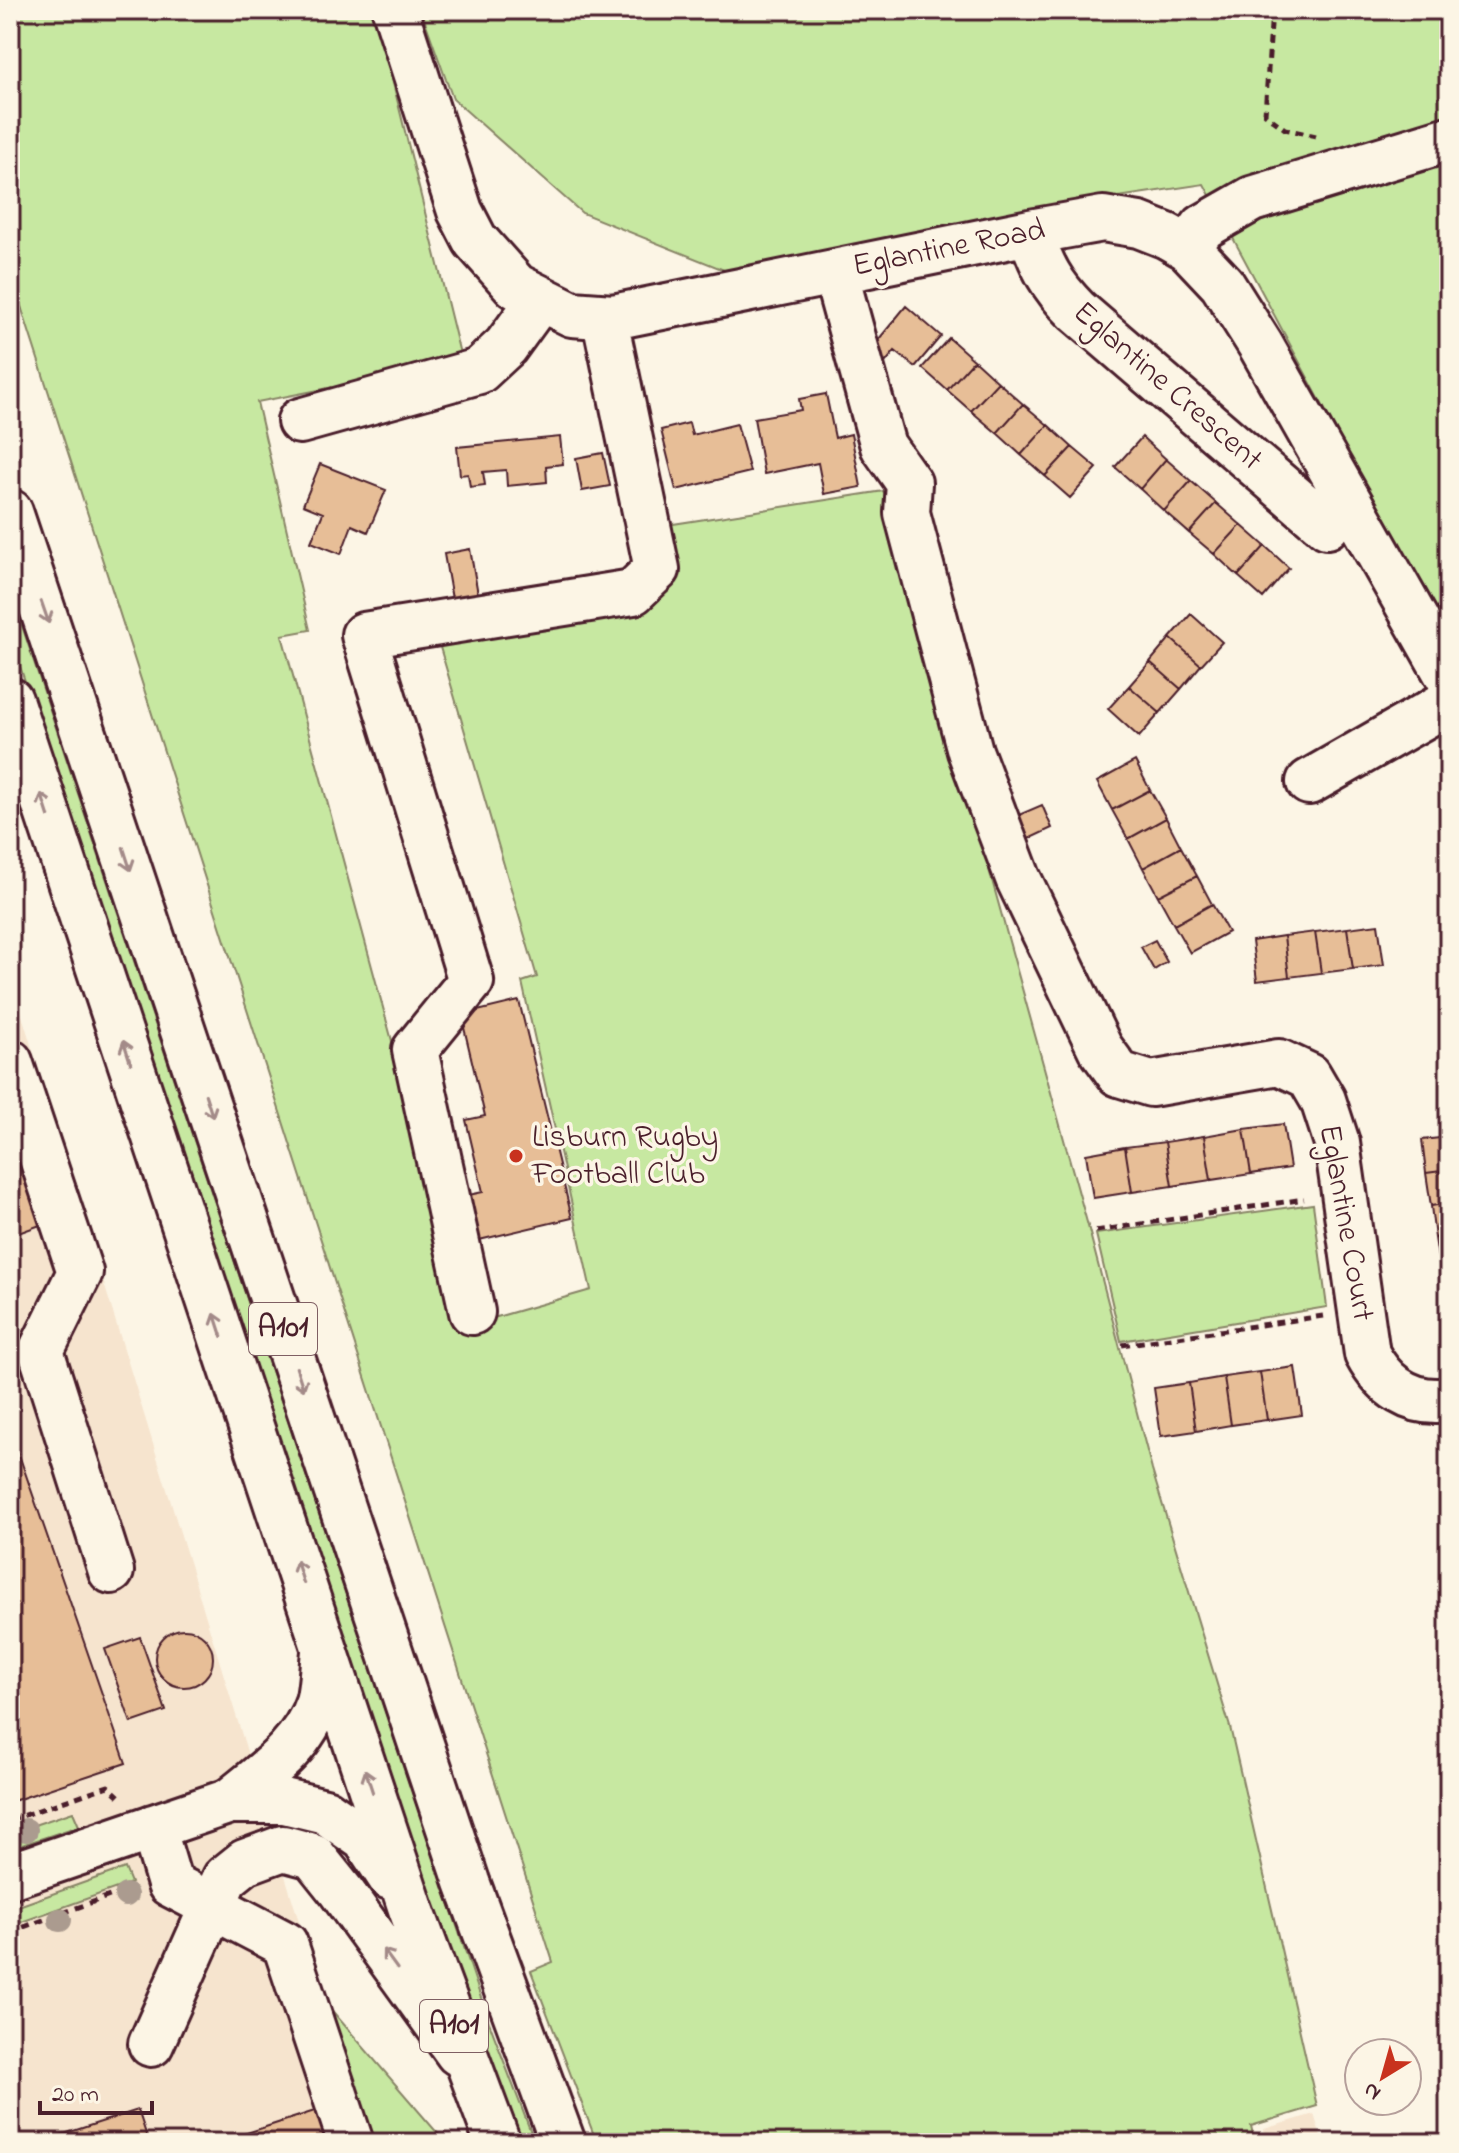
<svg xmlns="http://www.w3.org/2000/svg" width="1459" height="2153" viewBox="0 0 1459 2153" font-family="'Indie Flower',sans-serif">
  <rect width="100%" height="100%" fill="#fcf5e5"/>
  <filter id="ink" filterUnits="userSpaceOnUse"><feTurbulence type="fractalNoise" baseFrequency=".0125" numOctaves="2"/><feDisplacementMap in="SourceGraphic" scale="16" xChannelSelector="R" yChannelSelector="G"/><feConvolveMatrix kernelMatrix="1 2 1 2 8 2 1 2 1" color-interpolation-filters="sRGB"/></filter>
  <g filter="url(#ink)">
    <path fill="#f6e4ce" d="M10 976 301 1928 375 2143H10Z
      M1314 2114 1322 2141 1268 2143 1264 2129Z"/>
    <path fill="#c7e8a1" stroke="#888466" stroke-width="2" d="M10 10H375L462 362 257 402 310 630 282 635 469 1325 591 1290 522 982 537 977 437 637 634 604 667 525 884 491 1088 1226 1152 1470 1230 1727 1317 2106 1251 2126 1255 2143H597L531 1971 553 1962 10 272Z
      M421 10H1449V641L1204 184 1032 210 744 278 582 213 453 99Z
      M10 590 489 2022 535 2143H521L433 1902 141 1023 10 637Z
      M1313 1204 1327 1307 1121 1341 1096 1234Z
      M73 1812 79 1826 10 1849V1833Z
      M125 1868 131 1883 10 1926V1909Z
      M328 2006 446 2143H375Z"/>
    <path fill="#e7be97" stroke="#4a1f2b" stroke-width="2" d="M906 306 941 336 915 367 895 351 885 363 870 350Z
      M949 338 974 360 947 390 922 368Z
      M974 360 998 382 971 411 947 390Z
      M998 382 1023 404 997 433 971 411Z
      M826 394 835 438 851 434 861 487 824 494 818 463 764 474 754 418 801 410 799 399Z
      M1023 404 1048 425 1021 455 997 433Z
      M689 423 692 435 737 424 750 472 676 490 661 430Z
      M1048 425 1072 447 1045 476 1021 455Z
      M560 437 563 464 546 466 547 482 507 486 506 470 483 472 485 485 470 487 468 474 460 475 457 447Z
      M1142 437 1166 459 1140 489 1115 467Z
      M1072 447 1097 468 1070 498 1045 476Z
      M603 453 610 486 582 491 576 458Z
      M1166 459 1191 481 1164 511 1140 489Z
      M320 464 386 490 368 532 352 525 341 554 311 542 323 513 303 505Z
      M1191 481 1216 503 1189 533 1164 511Z
      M1216 503 1241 525 1214 554 1189 533Z
      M1241 525 1265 546 1238 576 1214 554Z
      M1265 546 1289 568 1263 598 1238 576Z
      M470 549 478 594 452 599 444 554Z
      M1191 614 1222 642 1201 665 1170 638Z
      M1170 638 1201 665 1181 689 1150 662Z
      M1150 662 1181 689 1160 713 1129 686Z
      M1129 686 1160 713 1139 737 1108 709Z
      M1135 761 1150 790 1112 810 1097 782Z
      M1150 790 1166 818 1128 839 1112 810Z
      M1042 805 1052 828 1018 844 1007 820Z
      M1166 818 1181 847 1143 868 1128 839Z
      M1181 847 1197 876 1158 896 1143 868Z
      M1197 876 1212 904 1174 925 1158 896Z
      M1212 904 1228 932 1190 953 1174 925Z
      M1378 924 1384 965 1353 969 1347 928Z
      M1347 928 1353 969 1321 973 1315 932Z
      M1315 932 1321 973 1289 977 1284 936Z
      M1284 936 1289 977 1257 981 1252 941Z
      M1155 940 1167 962 1154 970 1141 947Z
      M519 1001 572 1218 475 1241 464 1196 483 1192 466 1120 485 1116 461 1015Z
      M10 1118 46 1223 10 1236Z
      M1283 1124 1290 1168 1251 1174 1244 1129Z
      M1244 1129 1251 1174 1211 1180 1204 1136Z
      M1204 1136 1211 1180 1172 1186 1165 1142Z
      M1449 1137V1170L1426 1173 1422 1140Z
      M1165 1142 1172 1186 1132 1192 1125 1147Z
      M1125 1147 1132 1192 1093 1198 1086 1154Z
      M1449 1170V1203L1431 1206 1426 1173Z
      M1449 1203V1237L1435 1238 1431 1206Z
      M1449 1237V1270L1440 1271 1435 1238Z
      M1449 1270V1303H1445L1440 1271Z
      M1295 1367 1302 1415 1267 1420 1260 1372Z
      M1260 1372 1267 1420 1231 1425 1224 1377Z
      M1224 1377 1231 1425 1196 1431 1189 1383Z
      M1189 1383 1196 1431 1161 1436 1154 1388Z
      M10 1429 126 1763 10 1802Z
      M155 1658a29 29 0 1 1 58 0a29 29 0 1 1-58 0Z
      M140 1637 166 1711 131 1723 105 1649Z
      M330 2106 342 2143H216Z
      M138 2110 149 2143H36Z"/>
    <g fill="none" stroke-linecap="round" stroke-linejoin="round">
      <defs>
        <path id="minor" d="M395 10 460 211 475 240 516 286 572 314 613 317 1030 232 1103 219 1139 225 1167 236 1188 248 1222 284 1261 346 1449 678
          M1030 232C1042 266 1051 285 1077 311L1327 526
          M1188 248 1203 227 1252 199 1449 139
          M835 272 883 446 909 483 907 513 970 751 1018 878 1100 1048 1119 1074 1151 1084 1279 1062 1309 1076 1323 1100 1337 1143 1367 1354C1384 1386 1411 1406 1449 1400
          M300 421 479 371 506 346 540 299
          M1309 782 1449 702
          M10 1062 80 1272 41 1351 111 1571
          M472 1312 415 1050 471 981 364 635 633 592 657 569 608 334 613 317
          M153 1827 170 1884 285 1944 351 2143
          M10 1876 230 1801
          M151 2044 225 1878 245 1862 283 1848 313 1856 341 1891 458 2053"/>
        <path id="highway" d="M10 512 467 1882 563 2143
          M10 700 411 1909 498 2143
          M230 1801H284L325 1811 365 1839 390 1877
          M230 1801C265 1772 303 1747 318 1702 322 1687 322 1668 324 1652"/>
      </defs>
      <use href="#minor" stroke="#4a1f2b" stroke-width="50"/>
      <use href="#highway" stroke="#4a1f2b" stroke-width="50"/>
      <path stroke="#4a1f2b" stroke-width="5" stroke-dasharray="8 6" stroke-linecap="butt" d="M1272 10 1265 114 1285 129 1316 136
        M1096 1231 1304 1199
        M1122 1345 1323 1316
        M10 1820 108 1786 119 1796
        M10 1932 129 1889"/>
      <use href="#minor" stroke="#fcf5e5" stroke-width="44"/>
      <use href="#highway" stroke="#fcf5e5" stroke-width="44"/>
    </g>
    <g fill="#ab9b8f">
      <circle cx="26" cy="1830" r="12"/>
      <circle cx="126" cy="1895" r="12"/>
      <circle cx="60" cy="1920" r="12"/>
    </g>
    <defs><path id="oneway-shaft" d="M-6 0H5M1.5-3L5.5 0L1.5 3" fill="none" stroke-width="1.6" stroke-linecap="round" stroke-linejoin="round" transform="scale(2)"/></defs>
    <g stroke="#a38a88">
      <use href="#oneway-shaft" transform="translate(45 612) rotate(71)"/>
      <use href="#oneway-shaft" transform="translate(45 805) rotate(-108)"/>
      <use href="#oneway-shaft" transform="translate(127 859) rotate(72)"/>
      <use href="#oneway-shaft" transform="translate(127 1052) rotate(-108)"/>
      <use href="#oneway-shaft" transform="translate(209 1106) rotate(72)"/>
      <use href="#oneway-shaft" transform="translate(218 1325) rotate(-108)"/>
      <use href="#oneway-shaft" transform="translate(300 1379) rotate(72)"/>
      <use href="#oneway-shaft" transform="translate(300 1572) rotate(-108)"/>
      <use href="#oneway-shaft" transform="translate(369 1781) rotate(-108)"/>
      <use href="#oneway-shaft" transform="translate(390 1959) rotate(-126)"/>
    </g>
  </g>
  <circle fill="#c8321e" stroke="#fcf5e5" stroke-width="3" cx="516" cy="1156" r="8"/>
  <g text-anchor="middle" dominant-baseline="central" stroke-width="7" stroke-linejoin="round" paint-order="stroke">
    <g fill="#fcf5e5" stroke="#7f5f63" stroke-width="2">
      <rect x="249" y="1303" width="68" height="52" rx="6"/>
      <rect x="420" y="2000" width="68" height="52" rx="6"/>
    </g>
    <g font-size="30" font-weight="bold" fill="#4a1f2b">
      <text x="283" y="1329">A101</text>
      <text x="454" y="2026">A101</text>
    </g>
    <g font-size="32" fill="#4a1f2b" stroke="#fcf5e5">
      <text transform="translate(949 249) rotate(-11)">Eglantine Road</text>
      <text transform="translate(1167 387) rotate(41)">Eglantine Crescent</text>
      <text transform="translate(1345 1223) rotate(80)">Eglantine Court</text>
    </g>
    <g font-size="32" fill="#4a1f2b" stroke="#fcf5e5" text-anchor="start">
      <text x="532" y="1138">Lisburn Rugby<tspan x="532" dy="37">Football Club</tspan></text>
    </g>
  </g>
  <rect width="1459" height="2153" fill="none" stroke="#fcf5e5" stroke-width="40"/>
  <rect x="20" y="20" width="1419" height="2113" fill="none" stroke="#4a1f2b" stroke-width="3" filter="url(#ink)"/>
  <g transform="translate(1383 2077) rotate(217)"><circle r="38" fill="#fcf5e5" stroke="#b59f9b" stroke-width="2"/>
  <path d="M0-6L14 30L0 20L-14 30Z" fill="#c8321e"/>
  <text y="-12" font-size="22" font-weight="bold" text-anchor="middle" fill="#4a1f2b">N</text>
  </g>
  <path d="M40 2101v12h112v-12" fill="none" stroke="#4a1f2b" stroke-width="4"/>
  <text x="52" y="2101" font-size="24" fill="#4a1f2b" stroke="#fcf5e5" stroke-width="6" paint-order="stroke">20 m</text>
</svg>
